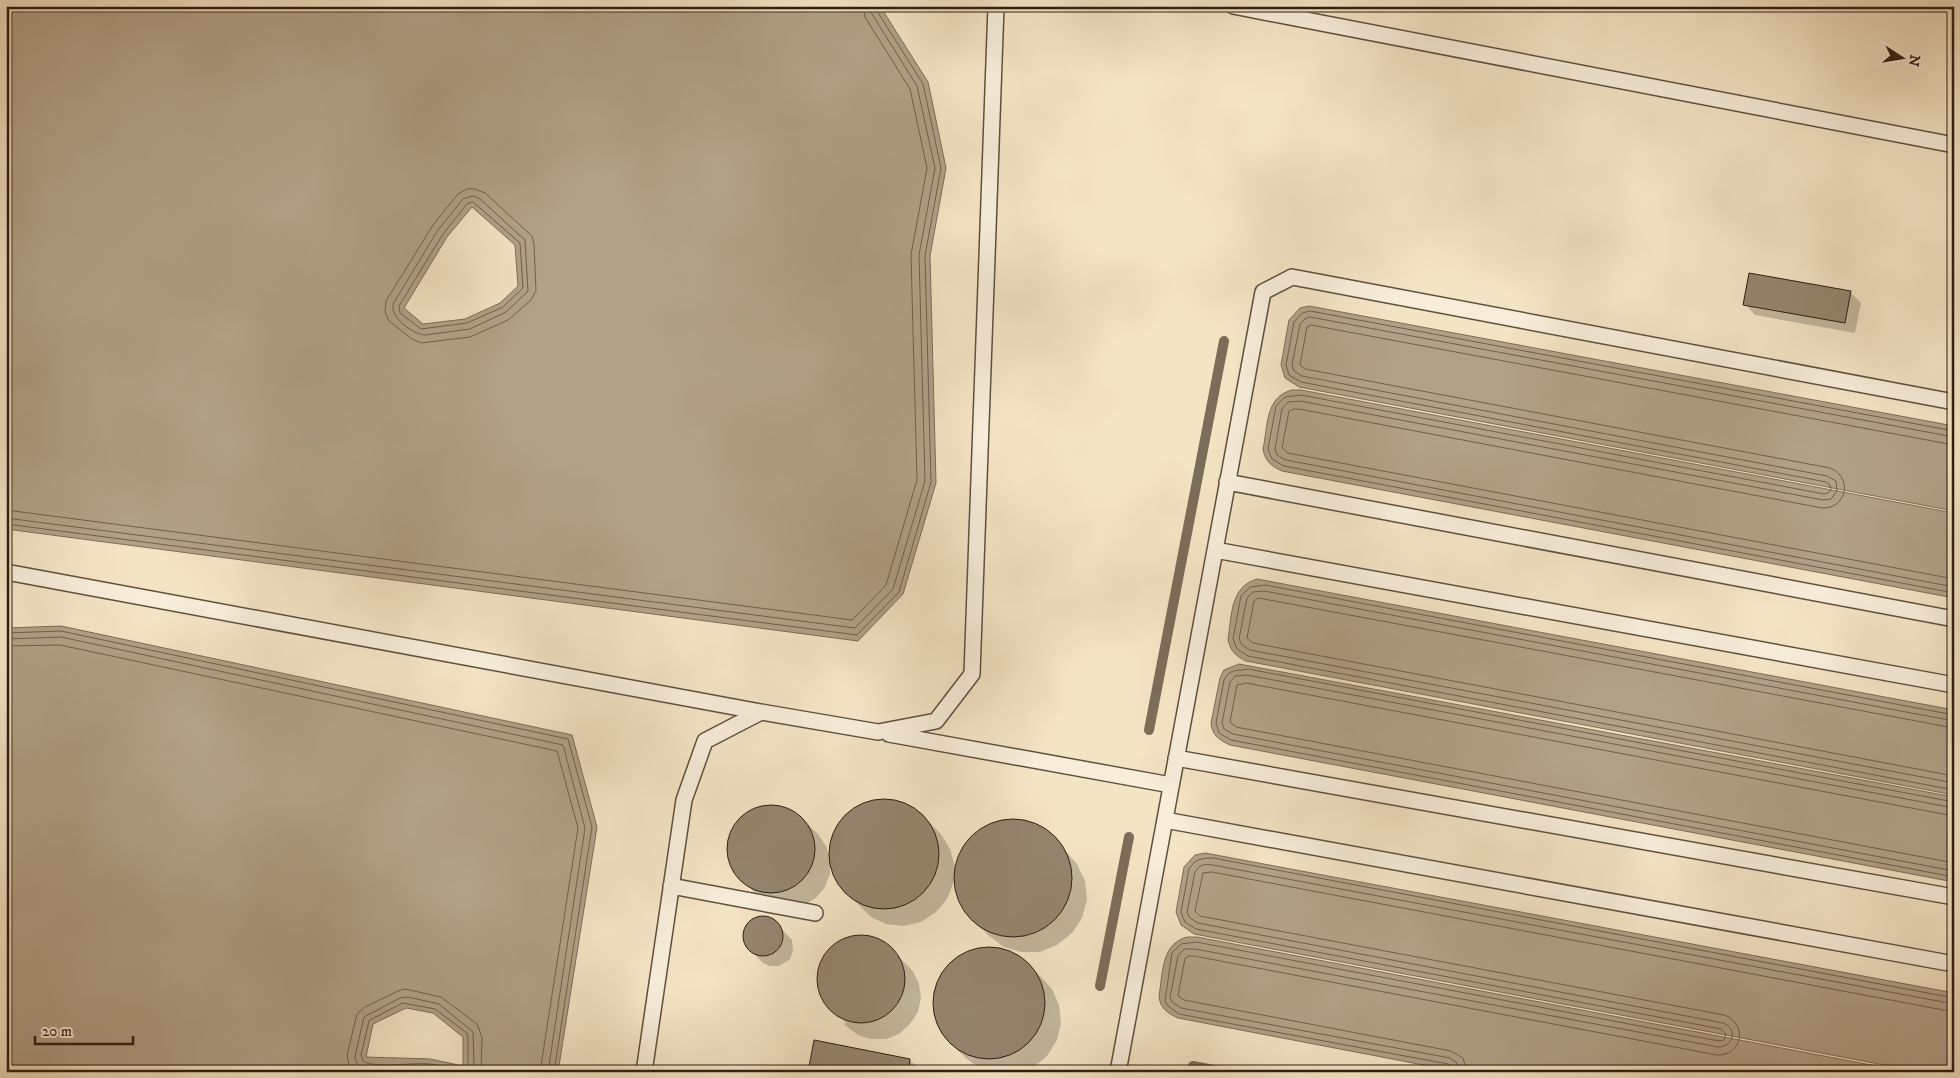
<svg xmlns="http://www.w3.org/2000/svg" width="1960" height="1078" viewBox="0 0 1960 1078" font-family="'IM FELL DW Pica',serif">
  <rect width="100%" height="100%" fill="#f3e4c4"/>
  <filter id="stains"><feTurbulence type="fractalNoise" baseFrequency=".004" numOctaves="4"/><feColorMatrix values="0 0 0 0 .2 0 0 0 0 .09 0 0 0 0 .02 0 0 0 .5 -.17"/></filter>
  <radialGradient id="worn" r=".72"><stop offset=".6" stop-color="#630" stop-opacity="0"/><stop offset="1" stop-color="#630" stop-opacity=".3"/></radialGradient>
  <path fill="#b0a187" stroke="#7c6d58" fill-rule="evenodd" d="M6 6H880L928 82 946 168 930 256 936 483 903 594 858 641 6 529ZM472 207 515 245 518 286 500 303 465 319 423 324 404 308 447 237Z
    M1309 306 1954 426V511L1299 387 1285 378 1281 365 1289 320 1300 308Z
    M1292 390H1301L1954 513V598L1282 471C1271 466 1265 461 1263 449 1268 426 1265 397 1292 390Z
    M1257 579 1954 710V795L1246 661C1236 656 1230 651 1228 639 1232 615 1230 587 1257 579Z
    M61 626 572 735 597 827 558 1072H6V628ZM406 1008 433 1013 463 1037V1066L430 1059 366 1057 373 1024Z
    M1239 664 1954 797V882L1230 745C1219 740 1212 735 1211 723L1220 678 1224 670Z
    M1205 853 1954 993V1072H1921L1194 934 1181 925 1176 912 1184 867 1195 855Z
    M1187 937H1197L1908 1072H1460L1178 1018C1167 1013 1160 1008 1159 996 1163 973 1161 944 1187 937Z"/>
  <path fill="#0003" d="M1850 292 1861 303 1855 333 1755 315 1745 304Z
    M876 800 895 801 911 807 925 818 941 834 950 849 955 867 964 847 977 832 994 823 1014 820 1032 824 1049 833 1077 864 1085 881 1087 899 1082 918 1072 933 1057 945 1040 952H1021L1004 947 988 935 972 919 960 903 954 881 947 899 936 912 921 922 904 926 886 924 871 917 841 887 830 867V874L825 887 816 898 804 905 762 900 736 874 730 861 728 847 731 833 738 821 749 812 762 806H776L790 810 801 818 818 834 826 846 829 855 834 834 843 818 858 806Z
    M758 917H767L775 922 792 940 793 951 790 959 784 963 778 966H770L763 963 747 947 744 939V932L751 920Z
    M860 936 874 938 886 944 913 971 919 984 921 998 918 1012 910 1024 899 1034 886 1039H871L858 1035 846 1026 842 1022 845 1024 846 1022 838 1016V1018L822 998 818 984 819 970 824 957 833 946 846 939Z
    M989 947 1008 950 1024 959 1052 989 1059 1005 1061 1023 1057 1040 1047 1056 1034 1067 1023 1072H989L982 1070 967 1059 950 1043 939 1028 934 1010 935 991 942 974 954 959 971 950Z
    M910 1060 922 1072H809Z"/>
  <g fill="none" stroke-linecap="round" stroke-linejoin="round">
    <path stroke="#6e604c" stroke-width="1" d="M475 189 485 193 532 236 534 244 536 291 531 300 508 320 470 337 421 343 412 339 389 321 385 312 386 301 433 225 458 194 467 189Z
      M474 196 480 199 525 240 528 291 506 312 470 329 425 335C412 334 390 317 393 304L438 230 463 199Z
      M473 202 520 243 523 288 503 307 467 323 421 329 400 313 399 306 443 234 467 204Z
      M1954 431 1310 311 1302 313 1294 322 1286 365 1289 375 1301 382 1826 482 1830 485 1831 490 1828 493 1824 494 1301 395 1285 397 1276 406 1268 449 1272 459 1284 466 1954 593
      M1954 437 1310 317 1305 319 1300 324 1292 365 1294 371 1302 376 1827 476 1836 481 1837 491 1831 499 1823 500 1300 401 1288 402 1282 409 1275 449 1277 455 1286 460 1954 587
      M1954 445 1311 325 1307 327 1300 365 1305 369 1830 468C1853 477 1847 509 1822 508L1299 409H1294L1289 411 1282 448 1288 453 1954 579
      M6 510 852 620 886 585 917 480 911 255 927 168 910 89 865 17 863 6
      M6 518 855 628 893 589 925 481 919 255 935 168 917 86 872 14 870 6
      M6 524 857 635 899 592 931 482 925 256 941 168 923 84 877 11 876 6
      M6 633 61 631 568 739 592 827 554 1072
      M6 639 61 637 563 745 585 828 548 1072
      M6 646 60 645 557 751 578 828 540 1072
      M1954 715 1265 585 1250 587 1241 596 1233 639 1237 649 1248 656 1954 790
      M1954 721 1264 591 1253 592 1247 598 1239 639 1242 645 1250 650 1954 783
      M1954 728 1264 599 1258 598 1254 601 1247 638 1253 643 1954 776
      M1954 802 1248 669 1233 671 1228 674 1224 680 1216 723 1219 733 1231 740 1954 877
      M1954 808 1247 675 1235 676 1230 682 1222 723 1224 729 1233 734 1954 871
      M1954 816 1246 683 1237 685 1230 722 1236 727 1954 863
      M403 1003 435 1009 467 1033 468 1037V1065L466 1069 461 1071C451 1069 440 1065 430 1064 412 1062 377 1069 363 1061L361 1055 369 1021Z
      M355 1072 349 1065 347 1055 357 1014 365 1007 398 991 405 989 441 997 477 1024 482 1037 481 1072
      M435 1072C418 1068 371 1075 360 1066 356 1063 355 1060 355 1056L364 1017 400 998 408 997 439 1004 473 1032 474 1065 472 1072
      M1453 1072 1452 1067 1448 1064 1179 1014 1168 1006 1165 1001 1172 953 1181 944 1196 942 1719 1041 1724 1040 1726 1034 1721 1029 1196 929 1185 922 1181 912 1189 869C1195 859 1202 858 1213 858L1954 998
      M1459 1072 1457 1063 1450 1058 1181 1008 1172 1002 1170 997 1178 956 1184 949H1195L1718 1047C1734 1047 1738 1028 1723 1023L1198 923 1190 918 1187 912 1195 872C1199 864 1205 864 1213 865L1954 1004
      M1467 1072 1463 1058 1451 1051 1184 1000 1178 996 1185 958 1189 956H1194L1717 1055C1743 1056 1748 1023 1724 1015L1200 916 1195 911 1203 873 1212 872 1954 1012"/>
    <path stroke="#7c6d58" stroke-width="10" d="M1149 730 1224 341
      M1100 986 1129 837
      M1193 1066 1224 1072"/>
  </g>
  <path fill="#94856e" stroke="#2d1e11" d="M1749 273 1851 291 1845 323 1743 305Z
    M829 854a55 55 0 1 1 110 0a55 55 0 1 1-110 0Z
    M727 849a44 44 0 1 1 88 0a44 44 0 1 1-88 0Z
    M954 878a59 59 0 1 1 118 0a59 59 0 1 1-118 0Z
    M743 936a20 20 0 1 1 40 0a20 20 0 1 1-40 0Z
    M817 979a44 44 0 1 1 88 0a44 44 0 1 1-88 0Z
    M933 1003a56 56 0 1 1 112 0a56 56 0 1 1-112 0Z
    M814 1040 910 1059 908 1072H808Z"/>
  <g fill="none" stroke-linecap="round" stroke-linejoin="round">
    <defs>
      <path id="service" d="M1233 6 1954 145
        M1227 482 1954 619
        M1215 550 1954 685
        M6 572 761 712
        M889 734 1171 785
        M1176 758 1954 897
        M1165 820 1954 964
        M671 886 815 913
        M644 1072 684 800 705 741 761 712 878 732 936 721 972 674 996 6
        M1118 1072 1263 292 1292 277 1954 402"/>
    </defs>
    <use href="#service" stroke="#5e503e" stroke-width="18"/>
    <use href="#service" stroke="#f7edd9" stroke-width="15"/>
  </g>
  <rect width="1960" height="1078" fill="none" stroke="#f3e4c4" stroke-width="25"/>
  <rect x="8" y="8" width="1945" height="1063" fill="none" stroke="#2d1e11" stroke-width="2.5"/>
  <rect x="12" y="12" width="1935" height="1053" fill="none" stroke="#2d1e11"/>
  <g transform="translate(1902 58) rotate(102)" stroke="#f7edd9" stroke-width="4" paint-order="stroke">
  <path d="M0-4L9 19L0 12L-9 19Z" fill="#2d1e11"/>
  <text y="-8" font-size="14" font-weight="bold" text-anchor="middle" fill="#2d1e11">N</text>
  </g>
  <path d="M35 1036v8h98v-8" fill="none" stroke="#2d1e11" stroke-width="2.5"/>
  <text x="42" y="1036" font-size="15" fill="#2d1e11" stroke="#f7edd9" stroke-width="4" paint-order="stroke">20 m</text>
  <rect width="100%" height="100%" filter="url(#stains)"/>
  <rect width="100%" height="100%" fill="url(#worn)"/>
</svg>
